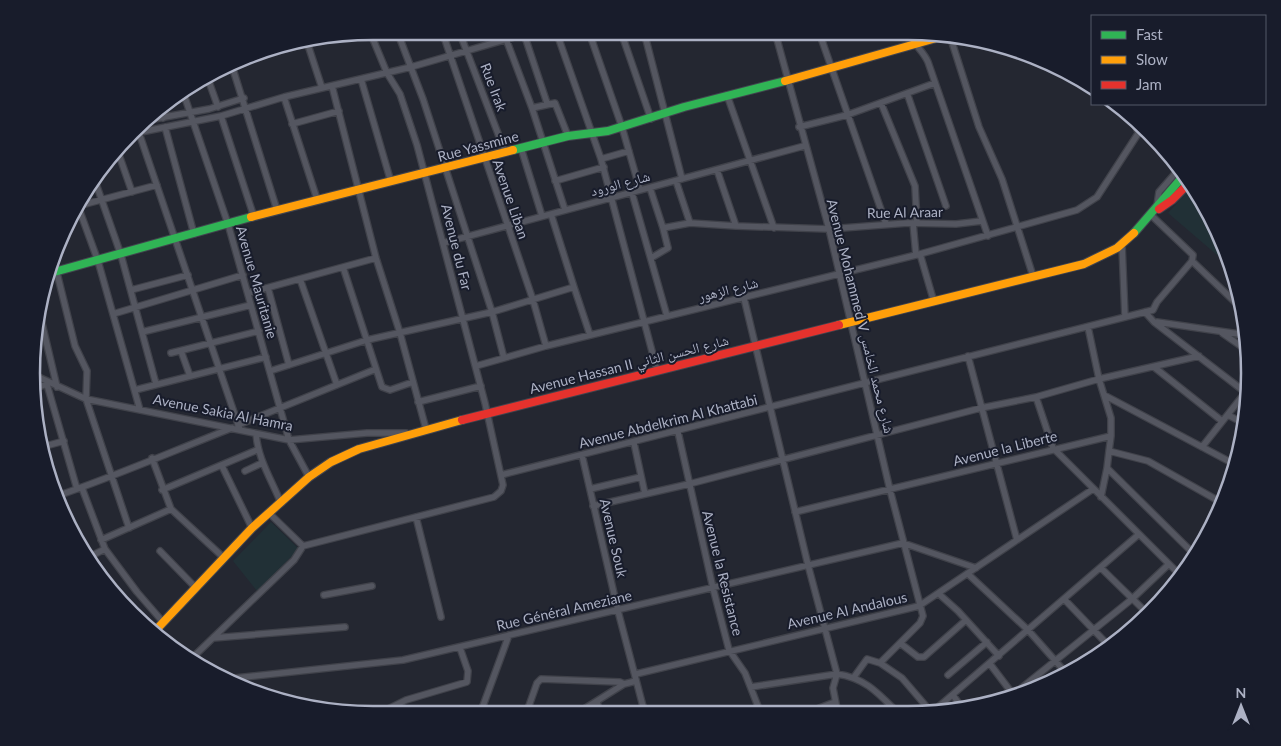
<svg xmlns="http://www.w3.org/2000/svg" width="1281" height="746" viewBox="0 0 1281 746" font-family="Lato,'Noto Naskh Arabic',sans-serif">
  <rect width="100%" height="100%" fill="#242731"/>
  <path fill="#213036" d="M1193 185 1224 242 1231 267 1168 213Z
    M271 522 299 549 257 591 233 561Z"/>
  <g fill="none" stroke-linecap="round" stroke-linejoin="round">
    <defs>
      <path id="street" d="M397 31 423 99 492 312 504 358
        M442 31 533 300 546 346
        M459 31 505 152
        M503 31 532 108 565 210
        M556 31 601 159 657 370
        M589 32 622 127 640 190
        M621 32 651 119
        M644 32 682 179
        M775 32 829 229 890 490 923 616 920 623 880 663 902 678 932 713
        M819 32 886 224
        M909 32C913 45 923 50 928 62L988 236
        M524 34 547 103
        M950 36 979 127 1002 179 1033 276
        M307 42 322 88
        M232 66 277 210
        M208 79 218 107
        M361 79 391 182
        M332 86 376 258 400 333 426 429
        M183 92 228 224 289 440 309 477
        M907 93 946 206
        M727 95 774 228
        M284 97 317 199
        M881 103 915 186 917 223
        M160 107 163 118
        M532 108 555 103 568 136
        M221 116 254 217
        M1131 116 1138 132
        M148 120 209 109 244 98
        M292 124 339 111
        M165 127 194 234
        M799 127 847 115 935 83
        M138 130 240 430
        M136 133 221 116 284 97 411 67 535 31
        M521 148 542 216
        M118 152 132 192
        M601 159 629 151
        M717 170 736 226 829 229 908 223 956 224 982 221
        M94 178 121 255 156 384
        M555 181 604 167
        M676 181 690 223
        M650 188 663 228
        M632 193 667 316
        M78 206 98 261 140 410
        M78 206 157 185
        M1157 206 1159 192 1180 168
        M1152 216 1193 255 1192 261 1235 302 1243 305
        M913 223 916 255
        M443 243 804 146
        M1122 245 1125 317
        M920 254 934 302
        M651 258 668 248 663 228 690 223 736 226
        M54 261 75 346 87 371 86 399 129 528
        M343 267 382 387 390 390 413 382
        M300 279 337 385
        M574 287 590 335
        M268 288 289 365
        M131 290 188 275
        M248 293 376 258
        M744 298 808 565 837 674 833 688 838 714
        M1145 312 1154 322 1245 392
        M113 314 243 275
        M40 315 57 387
        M1157 322 1246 335
        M142 332 251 305
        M1222 333 1248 351
        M181 351 190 376
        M171 353 259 331
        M968 356 1017 540
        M476 366 546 346 920 254 1077 210 1097 197 1143 126
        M1154 367 1222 421
        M270 371 367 340 492 312 574 287 551 214
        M34 375 86 399 289 440 367 433H406
        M46 381 77 489
        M33 389 47 384
        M135 390 266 357
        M1104 395 1236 465
        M1036 397 1053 448 1181 576
        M418 402 481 386
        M1228 415 1245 424
        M238 425 376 369
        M678 432 713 588 729 650 745 673 761 714
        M256 434C258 459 271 479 281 503
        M1111 436 1109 451 1148 461 1224 504
        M634 443 645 494
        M42 447 64 441
        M1202 447 1248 389
        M1109 451 1107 468 1196 556
        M582 455 618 611 645 714
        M152 458 171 509 223 557
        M222 466 252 528
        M245 471 262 463
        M501 475 1153 310 1157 302 1192 261
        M49 483H50
        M82 488 105 549 137 592 163 622
        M590 489 641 477
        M162 490 257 450
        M57 496C116 476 173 451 232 428
        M1101 497 1107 468
        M593 506 689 484 981 408 1036 397 1099 379 1199 356
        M795 512 1111 436V418L1099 379 1088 327
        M269 513 303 546
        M416 517 441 617
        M101 540 171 509
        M160 551 195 587
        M89 557 105 549
        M1101 568 1149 615
        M968 574 1028 630 1067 674
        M939 594 958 611 999 656
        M324 595 372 586
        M1065 600 1109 646
        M213 638 345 627
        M900 643 918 657H924L966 620
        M190 660 294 560 303 546 494 497 501 491 503 485 485 403 417 145 400 94 387 73 370 32
        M990 664 1015 697
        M636 674 919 606 1093 489
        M948 675 987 642
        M854 677 867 659 880 663
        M226 679 403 660 903 543 976 568
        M751 687 837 674C866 678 879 694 899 714
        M953 695 962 708
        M1009 698 1132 599 1169 564
        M597 702 600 714
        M321 708 334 707
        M378 714 406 700 467 682 468 671 460 648
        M480 714 509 635
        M526 714 537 683 541 679 620 682 624 684
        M576 714 624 684 636 681
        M804 714 835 702
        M930 714 1138 535"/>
      <path id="fast" d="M513 150 568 136 608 131 684 107 785 81
        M1134 233 1185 174
        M47 274 251 217"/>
      <path id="slow" d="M785 81 947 35
        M251 217 513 150
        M839 325 1084 264 1117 248 1134 233
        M155 631 252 528 309 477 331 462 359 449 462 420"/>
      <path id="jam" d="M1159 209 1172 200 1191 181
        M462 420 839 325"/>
    </defs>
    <use href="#street" stroke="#40424a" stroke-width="8"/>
    <use href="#fast" stroke="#41444e" stroke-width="10"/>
    <use href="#slow" stroke="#41444e" stroke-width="10"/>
    <use href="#jam" stroke="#41444e" stroke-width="10"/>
    <use href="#street" stroke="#545660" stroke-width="5.5"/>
    <use href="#fast" stroke="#30b455" stroke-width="8"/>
    <use href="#slow" stroke="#ff9f0a" stroke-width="8"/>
    <use href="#jam" stroke="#e5322d" stroke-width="8"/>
  </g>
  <g text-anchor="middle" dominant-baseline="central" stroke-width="4" stroke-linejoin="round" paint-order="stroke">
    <g font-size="14" fill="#acb1c4" stroke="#181c2b">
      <text transform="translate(494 87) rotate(69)">Rue Irak</text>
      <text transform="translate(478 146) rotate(-15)">Rue Yassmine</text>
      <text transform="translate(620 183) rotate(-15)">شارع الورود</text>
      <text transform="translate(511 199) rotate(71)">Avenue Liban</text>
      <text transform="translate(905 212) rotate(-1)">Rue Al Araar</text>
      <text transform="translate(457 247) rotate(76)">Avenue du Far</text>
      <text transform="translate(257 282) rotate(74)">Avenue Mauritanie</text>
      <text transform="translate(728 289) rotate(-14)">شارع الزهور</text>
      <text transform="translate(861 316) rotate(76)">Avenue Mohammed V شارع محمد الخامس</text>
      <text transform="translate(629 364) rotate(-14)">Avenue Hassan II شارع الحسن الثاني</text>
      <text transform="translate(223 412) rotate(11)">Avenue Sakia Al Hamra</text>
      <text transform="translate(668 421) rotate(-14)">Avenue Abdelkrim Al Khattabi</text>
      <text transform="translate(1005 448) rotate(-14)">Avenue la Liberte</text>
      <text transform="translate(614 538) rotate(77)">Avenue Souk</text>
      <text transform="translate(723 573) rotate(76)">Avenue la Resistance</text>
      <text transform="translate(564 610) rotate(-13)">Rue Général Ameziane</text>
      <text transform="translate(847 610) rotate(-13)">Avenue Al Andalous</text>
    </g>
  </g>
  <path d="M0 0H1281V746H0ZM373 40H908A333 333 0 0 1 1241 373V373A333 333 0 0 1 908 706H373A333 333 0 0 1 40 373V373A333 333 0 0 1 373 40Z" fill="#181c2b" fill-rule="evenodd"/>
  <path fill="none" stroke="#acb1c4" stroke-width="2.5" d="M373 40H908A333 333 0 0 1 1241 373V373A333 333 0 0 1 908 706H373A333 333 0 0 1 40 373V373A333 333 0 0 1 373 40Z"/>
  <rect x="1091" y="15" width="175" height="90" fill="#181c2b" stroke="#535868"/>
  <rect x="1101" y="31" width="25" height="8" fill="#30b455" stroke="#535868"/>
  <text x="1136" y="40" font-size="15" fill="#acb1c4">Fast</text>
  <rect x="1101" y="56" width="25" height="8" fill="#ff9f0a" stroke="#535868"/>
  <text x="1136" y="65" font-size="15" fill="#acb1c4">Slow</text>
  <rect x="1101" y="81" width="25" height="8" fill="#e5322d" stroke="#535868"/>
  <text x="1136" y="90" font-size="15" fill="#acb1c4">Jam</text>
  <g transform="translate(1241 706)" stroke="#181c2b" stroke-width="4" paint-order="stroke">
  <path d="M0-4L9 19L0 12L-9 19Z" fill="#acb1c4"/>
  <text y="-8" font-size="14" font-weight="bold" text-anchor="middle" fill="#acb1c4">N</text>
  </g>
</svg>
